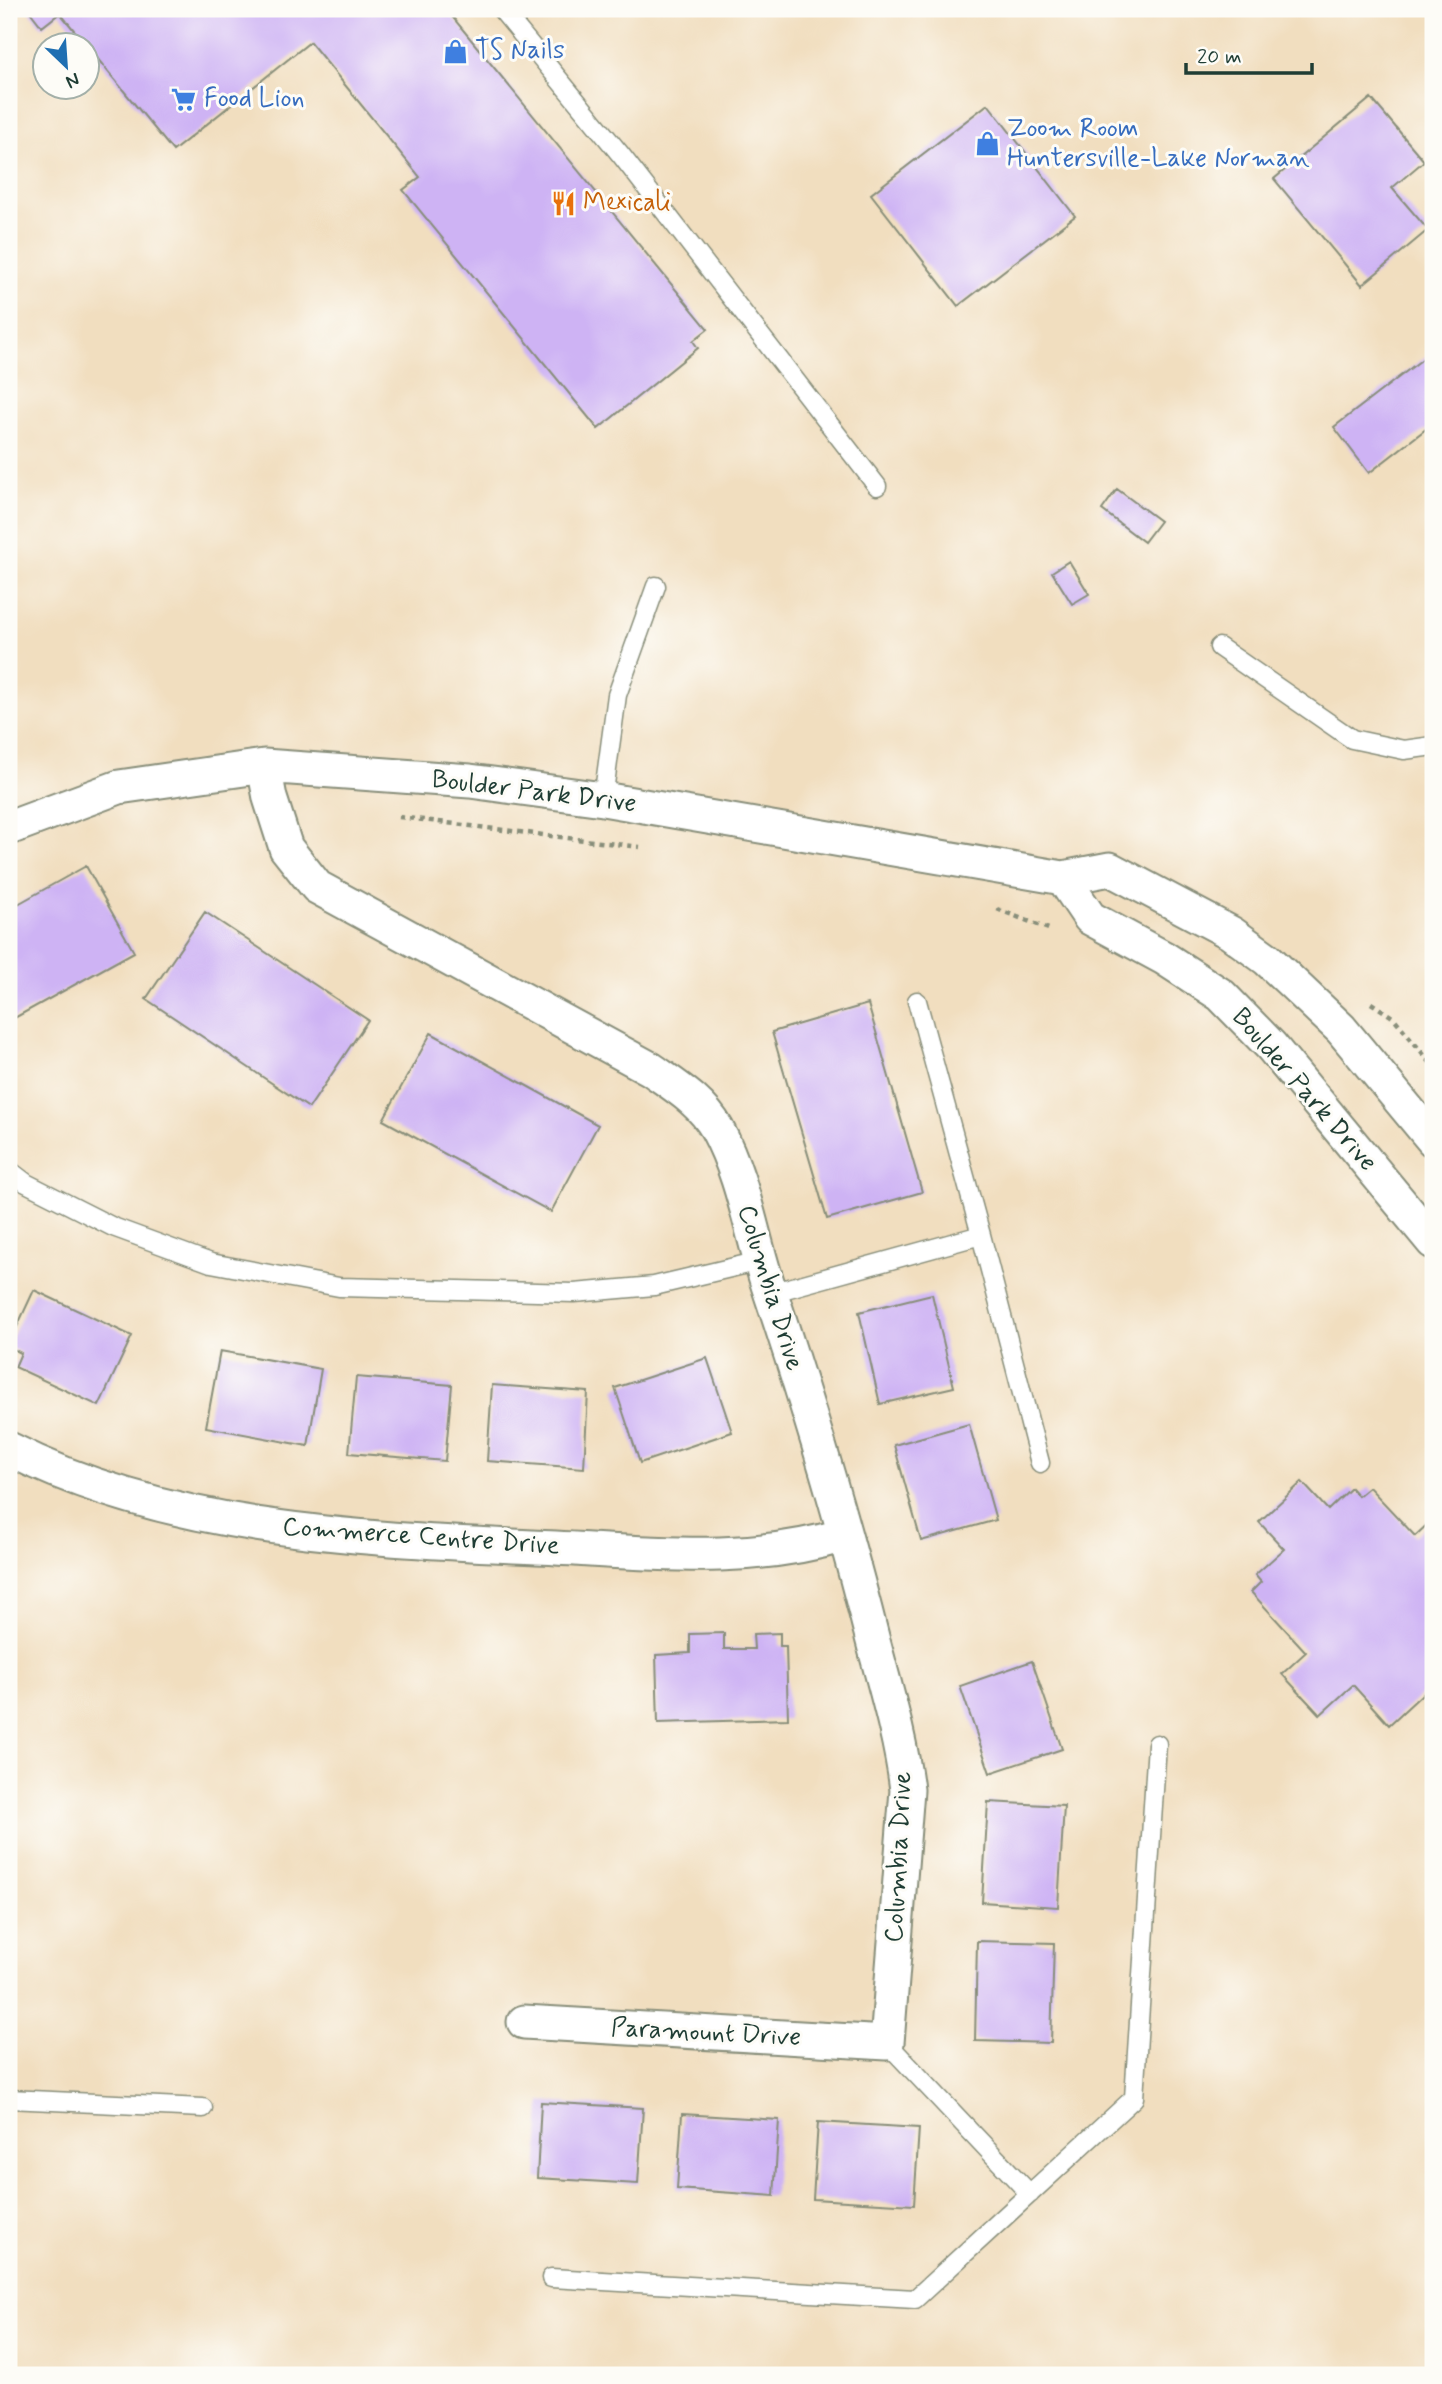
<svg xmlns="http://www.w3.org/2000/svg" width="1442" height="2384" viewBox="0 0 1442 2384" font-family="Mynerve,sans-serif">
  <rect width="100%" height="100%" fill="#fdfcf7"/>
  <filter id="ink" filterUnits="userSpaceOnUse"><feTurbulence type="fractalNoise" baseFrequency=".0143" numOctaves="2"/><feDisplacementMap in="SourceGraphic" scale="14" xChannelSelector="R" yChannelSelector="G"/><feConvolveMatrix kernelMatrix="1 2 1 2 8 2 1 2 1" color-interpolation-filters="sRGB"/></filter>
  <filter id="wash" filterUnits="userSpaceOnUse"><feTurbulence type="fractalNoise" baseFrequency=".00686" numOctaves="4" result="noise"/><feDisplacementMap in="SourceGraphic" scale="28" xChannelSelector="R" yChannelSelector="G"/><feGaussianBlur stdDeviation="1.57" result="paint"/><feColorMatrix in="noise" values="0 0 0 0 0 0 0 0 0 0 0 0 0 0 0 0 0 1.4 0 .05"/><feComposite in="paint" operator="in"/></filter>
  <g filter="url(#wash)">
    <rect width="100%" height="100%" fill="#f1debf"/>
    <g id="blocks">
      <path fill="#ceb3f4" d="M28 9H446L708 329 693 341 698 348 598 429 403 190 420 177 310 42 173 151 60 13 42 27Z
        M1371 98 1424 161 1392 188 1428 230 1362 285 1274 179Z
        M988 104 1075 216 958 306 871 194Z
        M1433 351V439L1426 429 1369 473 1334 427Z
        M1117 489 1160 521 1144 542 1102 510Z
        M1069 561 1089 594 1072 604 1052 572Z
        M86 866 134 952 9 1021V909Z
        M205 912 368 1020 309 1108 146 999Z
        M868 1004 922 1192 827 1219 772 1032Z
        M431 1033 598 1125 551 1212 383 1120Z
        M34 1290 132 1336 99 1406 15 1367 21 1353 9 1347V1344Z
        M932 1294 954 1387 880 1404 859 1312Z
        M220 1351 321 1369 308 1446 206 1427Z
        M707 1358 732 1432 640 1463 615 1388Z
        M356 1377 452 1385 445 1461 349 1453Z
        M492 1385 588 1392 584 1468 487 1461Z
        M969 1424 996 1520 921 1541 894 1445Z
        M1302 1482 1328 1510 1351 1488 1358 1496 1369 1487 1415 1536 1433 1519V1684L1389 1725 1353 1685 1320 1715 1282 1674 1306 1652 1251 1592 1261 1582 1255 1575 1284 1549 1259 1522Z
        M724 1633V1649H754L753 1634 780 1633V1646H786L788 1719 658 1723 656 1655 690 1653V1634Z
        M1032 1661 1062 1749 990 1773 960 1686Z
        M988 1802 1064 1806 1058 1907 982 1902Z
        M977 1941 1054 1943 1051 2043 975 2041Z
        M541 2102 643 2108 638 2184 537 2178Z
        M682 2114 779 2120 774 2196 677 2189Z
        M818 2122 919 2128 914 2205 813 2199Z"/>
    </g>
  </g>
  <g filter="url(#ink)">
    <use href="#blocks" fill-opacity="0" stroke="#888e7a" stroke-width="2"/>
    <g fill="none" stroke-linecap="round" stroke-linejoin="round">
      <defs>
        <path id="service" d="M501 9 621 155 877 486
          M1219 647 1352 739 1404 750 1433 746
          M603 799 617 695 656 586
          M9 1170 26 1183 113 1227 211 1263 339 1287 574 1293 654 1286 760 1261
          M981 1235 1040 1463
          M771 1293 981 1235 917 1001
          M887 2043 1030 2194
          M9 2099 203 2108
          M551 2278 915 2299 1134 2098 1157 1744"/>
        <path id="minor" d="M264 766 270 798 286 848 317 887 651 1069C675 1086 702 1102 717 1129 743 1177 751 1233 768 1285 807 1402 843 1521 873 1641 886 1690 901 1740 907 1790L887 2043 524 2022
          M9 828 119 787 264 766 470 781 603 799 1063 878 1110 869 1231 933 1267 959 1341 1029 1433 1140
          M1063 878 1090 918 1164 958 1221 995 1271 1046 1433 1242
          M9 1449C177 1534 371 1539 556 1548 653 1553 750 1564 844 1535"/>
      </defs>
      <use href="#service" stroke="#888e7a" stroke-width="21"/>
      <use href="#minor" stroke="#888e7a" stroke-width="37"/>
      <path stroke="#888e7a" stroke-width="4.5" stroke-dasharray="5 5" stroke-linecap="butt" d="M399 817 640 847
        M997 909 1051 930
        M1371 1003 1394 1018 1433 1066"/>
      <use href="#service" stroke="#fff" stroke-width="18"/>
      <use href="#minor" stroke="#fff" stroke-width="33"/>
    </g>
  </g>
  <defs>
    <symbol id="shop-bare" viewBox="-9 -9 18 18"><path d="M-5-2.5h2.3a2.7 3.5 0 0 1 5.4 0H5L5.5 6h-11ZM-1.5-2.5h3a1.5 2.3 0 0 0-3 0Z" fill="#3f7fe0" stroke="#fdfcf7" stroke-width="2.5" paint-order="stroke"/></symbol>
    <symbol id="supermarket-bare" viewBox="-9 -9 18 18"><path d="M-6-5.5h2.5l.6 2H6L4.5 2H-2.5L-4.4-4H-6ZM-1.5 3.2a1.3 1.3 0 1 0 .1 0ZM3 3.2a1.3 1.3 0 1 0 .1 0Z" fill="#3f7fe0" stroke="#fdfcf7" stroke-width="2.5" paint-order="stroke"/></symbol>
    <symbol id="restaurant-bare" viewBox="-9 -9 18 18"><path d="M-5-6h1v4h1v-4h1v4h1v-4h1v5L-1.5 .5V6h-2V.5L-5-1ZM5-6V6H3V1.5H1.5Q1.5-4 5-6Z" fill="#e8710a" stroke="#fdfcf7" stroke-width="2.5" paint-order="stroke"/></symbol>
  </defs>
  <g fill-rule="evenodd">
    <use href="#shop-bare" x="438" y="34" width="35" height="35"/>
    <use href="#supermarket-bare" x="166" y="82" width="35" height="35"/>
    <use href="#shop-bare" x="970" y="126" width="35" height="35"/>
    <use href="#restaurant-bare" x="546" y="186" width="35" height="35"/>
  </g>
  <g text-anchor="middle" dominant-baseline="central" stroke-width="6" stroke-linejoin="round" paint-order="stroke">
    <g font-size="26" fill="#366cbe" stroke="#fdfcf7" text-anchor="start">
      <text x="475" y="51">TS Nails</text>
      <text x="204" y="99">Food Lion</text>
      <text x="1007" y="129">Zoom Room<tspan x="1007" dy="30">Huntersville-Lake Norman</tspan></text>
    </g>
    <g font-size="26" fill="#c56008" stroke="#fdfcf7" text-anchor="start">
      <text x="583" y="203">Mexicali</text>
    </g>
    <g font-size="26" fill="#1f3d34" stroke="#fdfcf7">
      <text transform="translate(534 792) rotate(7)">Boulder Park Drive</text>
      <text transform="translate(1304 1090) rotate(49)">Boulder Park Drive</text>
      <text transform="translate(770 1288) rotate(73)">Columbia Drive</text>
      <text transform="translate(421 1537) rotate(4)">Commerce Centre Drive</text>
      <text transform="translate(899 1857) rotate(-87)">Columbia Drive</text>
      <text transform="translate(706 2033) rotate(3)">Paramount Drive</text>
    </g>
  </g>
  <rect width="1442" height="2384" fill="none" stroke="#fdfcf7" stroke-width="35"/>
  <g transform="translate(66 66) rotate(155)"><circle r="33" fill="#fdfcf7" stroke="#a4b0a9" stroke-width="2"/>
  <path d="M0-5L12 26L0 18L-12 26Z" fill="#1f6fb2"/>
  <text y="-10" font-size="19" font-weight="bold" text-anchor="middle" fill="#1f3d34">N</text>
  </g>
  <path d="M1186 63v10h126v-10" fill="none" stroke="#1f3d34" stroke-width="3.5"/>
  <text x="1197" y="63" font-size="21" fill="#1f3d34" stroke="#fdfcf7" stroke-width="5" paint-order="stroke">20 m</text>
</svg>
